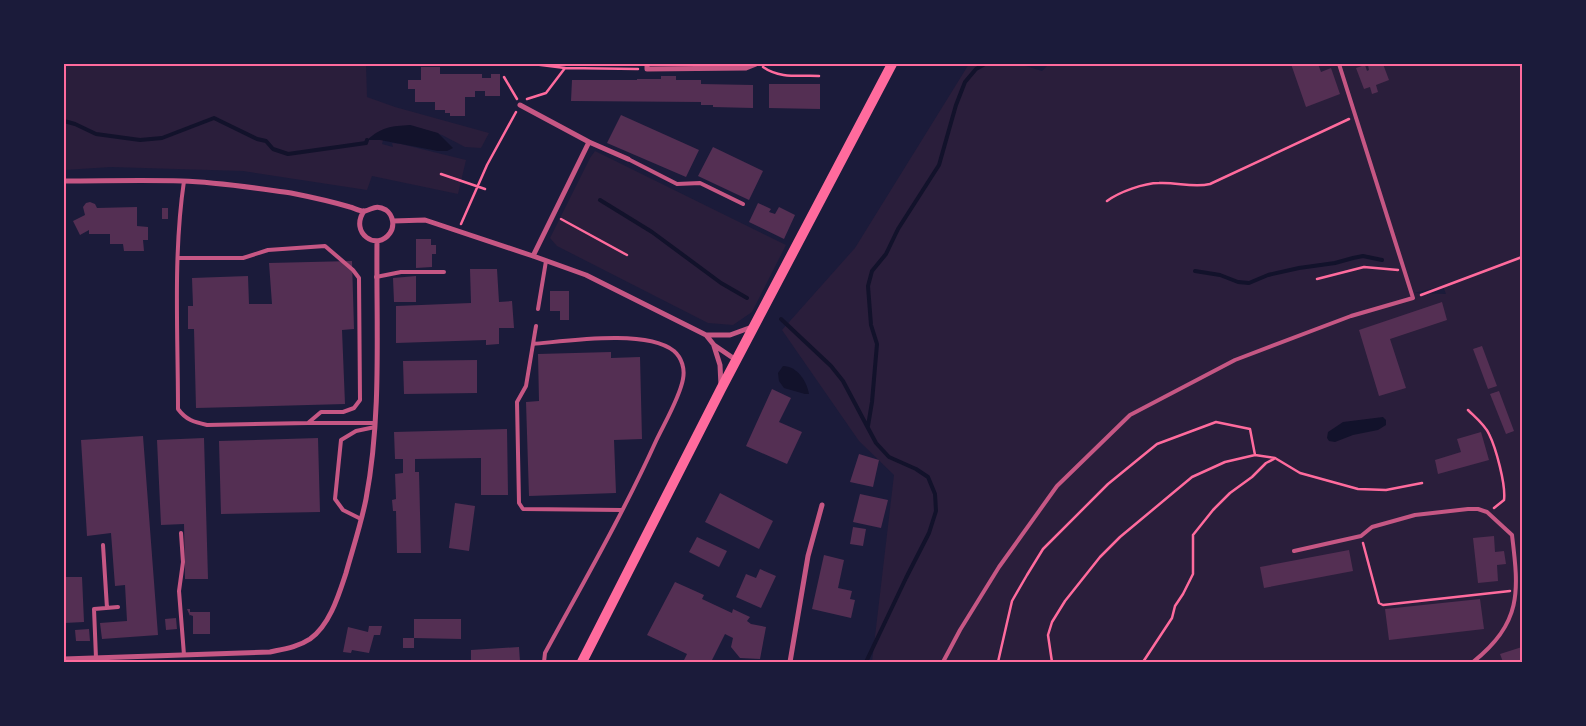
<svg xmlns="http://www.w3.org/2000/svg" width="1586" height="726" viewBox="0 0 1586 726" font-family="Manrope,sans-serif">
  <rect width="100%" height="100%" fill="#1b1b3a"/>
  <path fill="#2a1e3b" fill-rule="evenodd" d="M64 64 151 65 165 64H366L367 97 395 107 489 133 481 148 465 147 442 135 410 125 384 137 382 144 393 147 392 143 401 144 466 160 458 194 372 176 367 190 243 171 111 167 64 170Z
    M969 64H1019L1042 71 1049 64H1522V662H872L894 475 859 441 782 330 855 248ZM1443 286 1446 294 1414 293Z
    M595 151 786 245 752 312 733 325 708 323 557 246 550 238 590 158Z"/>
  <path fill="#12122b" d="M410 125 438 133 453 148 447 151H438L380 140H367C382 127 391 126 410 125Z
    M783 366C797 366 807 381 809 394H805L784 388 779 381 778 373Z
    M1383 417 1386 420V425L1378 430 1353 435 1335 442 1329 441 1327 438 1328 432 1343 422Z"/>
  <g fill="none" stroke-linecap="round" stroke-linejoin="round">
    <path stroke="#12122b" stroke-width="4" d="M64 121 75 124 96 134 140 140 162 138 214 118 257 139 266 141 273 149 288 154 366 143 367 140
      M600 200 652 232 721 283 747 298
      M1195 271 1220 275 1238 282 1249 283 1268 275 1299 268 1335 263 1353 258 1363 256 1382 260
      M781 319 831 366 843 381 876 443 889 457 916 469 928 477 935 494 936 511 929 533 906 578 866 662
      M868 426 872 402 877 344 871 325 868 286 872 271 886 254 898 229 939 165 956 105 965 82 976 69 985 64"/>
  </g>
  <path fill="#542f53" d="M1291 64H1318L1321 72 1331 68 1340 94 1306 107Z
    M1373 64H1383L1389 80 1376 85 1378 92 1372 94 1370 87 1364 89 1356 68 1365 65 1367 71 1369 70 1368 65Z
    M421 67H440V74H482V78H491V74H500V96H485V91H475V97H465V116H450V113H445V110H435V102H415V89H408V80H421Z
    M661 76H676V80H701V84L753 85V108L713 107V105H701V102L571 101 572 80H637V79H661Z
    M769 84H820V109L769 108Z
    M621 115 699 150 686 177 607 143Z
    M713 147 763 171 749 200 698 176Z
    M90 202 95 204 97 208 137 207V226L148 227V240H143L144 251H124L123 244H110V234H89V230L80 235 73 221 85 215 83 207 86 203Z
    M758 203 771 209 769 212 775 214 779 207 795 215 784 239 749 222Z
    M162 208H168V219H162Z
    M416 239H431V245H436V254H432V267L416 268Z
    M352 261 354 329 342 330 345 404 196 408 194 329H188V306H193L192 278 248 276 249 304H272L269 263Z
    M470 269H497L499 302 512 301 514 328H499V344L486 345V340L396 343V306L471 303Z
    M416 276V302H394L393 278Z
    M550 291H569V320H560V311H550Z
    M1442 302 1447 320 1390 339 1406 388 1379 396 1359 330Z
    M1482 346 1497 386 1488 389 1473 349Z
    M611 352V358L640 357 642 439 614 440 616 493 529 496 526 402 539 401 538 354Z
    M477 360V393L404 394 403 361Z
    M772 389 791 398 779 422 802 432 787 464 746 446Z
    M1499 391 1514 431 1506 434 1490 394Z
    M507 429 508 495H481V458L415 459V472H419L421 553H397L396 511H393L392 500 396 499 395 474 403 473V459H395L394 432Z
    M1481 432 1489 460 1438 474 1435 460 1461 452 1457 439Z
    M143 436 158 635 102 639 100 623 127 621 125 585 115 586 111 533 87 536 81 440Z
    M204 438 208 579H185L184 524 161 525 157 440Z
    M318 438 320 512 221 514 219 441Z
    M859 454 879 460 873 487 850 482Z
    M720 493 773 521 759 549 705 522Z
    M860 494 888 500 881 528 853 522Z
    M455 503 475 506 469 551 449 548Z
    M853 527 866 529 863 546 850 544Z
    M1494 536 1495 552 1504 551 1506 564 1497 565 1498 581 1478 583 1473 538Z
    M697 537 727 551 719 567 689 552Z
    M1349 550 1353 571 1264 588 1260 567Z
    M824 555 844 560 838 588 852 591 850 599 855 600 851 618 812 609Z
    M760 569 776 576 761 608 736 597 746 574 756 578Z
    M64 577H82L84 622 64 623Z
    M675 582 704 595 702 599 732 613 733 609 750 617 747 621 751 624 766 627 760 659 740 658 731 647 733 638 725 634 711 662H689L684 660 687 654 647 635Z
    M1480 599 1484 629 1389 640 1385 609Z
    M187 609H190V612H210V634H193V616L190 615V616Z
    M176 618 177 629 166 630 165 619Z
    M414 619H461V639L414 638V648H403V638H414Z
    M369 626H382L380 635H374L369 653 352 650 351 653 343 652 348 627 368 632Z
    M89 629 90 641H76L75 630Z
    M519 647 520 662H471V650Z
    M1522 647V660L1519 661 1520 662H1503L1500 654Z"/>
  <g fill="none" stroke-linecap="round" stroke-linejoin="round">
    <path stroke="#ff6b9d" stroke-width="2.5" d="M533 64 565 68
      M763 67C780 79 800 75 819 76
      M504 77 517 99
      M527 99 546 93 565 68 638 69
      M441 174 485 189
      M1107 201C1119 192 1144 183 1159 183 1177 182 1193 188 1210 184L1349 119
      M561 219 627 255
      M461 224 487 165 516 112
      M1317 279 1364 267 1398 270
      M1421 295 1522 257
      M1468 410C1475 417 1485 425 1489 434 1496 448 1506 485 1504 500L1494 508
      M1363 543 1379 603 1383 605 1510 591
      M998 662 1012 601 1027 575 1043 549 1108 484 1157 444 1216 422 1250 429 1255 455
      M1052 662 1048 635 1052 622 1065 601 1100 557 1120 537 1192 477 1225 462 1255 455 1275 458 1300 473 1358 489 1386 490 1422 483
      M1143 662 1172 618 1175 606 1183 594 1193 574V535L1213 510 1230 493 1252 477 1266 463 1274 459"/>
    <path stroke="#c65784" stroke-width="4" d="M628 159 677 184 700 183 743 204
      M178 258H243L268 250 325 246 353 270 359 278 360 400 354 408 343 412H321L308 423 207 425C194 422 186 420 178 409 178 334 173 255 184 181
      M376 277 401 272H444
      M538 309 546 261
      M533 344 536 326
      M308 423H375
      M361 519 343 510 335 499 341 440 356 431 375 427
      M181 533 183 562 179 591 184 655
      M103 545 107 608
      M1294 551 1361 536 1372 527 1415 515 1468 509H1478L1487 512 1512 535C1519 592 1522 623 1473 662
      M96 658 94 609 118 607
      M544 662 545 653C583 583 623 514 656 441 664 424 680 397 683 379 685 369 682 358 674 351 646 329 568 341 533 344L526 386 517 402 519 503 523 509 622 510
      M943 662 960 630 999 567 1057 486 1130 415 1235 360 1351 316 1413 298 1339 64"/>
    <path stroke="#c65784" stroke-width="5" d="M647 64V69L746 68 756 64
      M520 105 589 142
      M64 181C103 181 142 180 182 181 218 182 255 188 291 193 311 197 330 201 350 207 354 208 361 212 365 211 373 209 376 204 386 210 393 215 395 226 390 233 377 252 349 233 364 211
      M393 221 425 220 533 256 586 275 706 335 714 345 736 360
      M533 256 589 142 628 159
      M706 335H730L752 327
      M714 346 720 365 721 386
      M64 659 270 652C284 649 298 647 310 639 330 625 339 594 346 573 353 548 361 524 366 499 382 414 376 327 377 241
      M790 662 808 556 822 505"/>
    <path stroke="#ff6b9d" stroke-width="10" d="M582 662 721 389 892 64"/>
  </g>
  <rect width="1586" height="726" fill="none" stroke="#1b1b3a" stroke-width="130"/>
  <rect x="65" y="65" width="1456" height="596" fill="none" stroke="#ff6b9d" stroke-width="2"/>
</svg>
